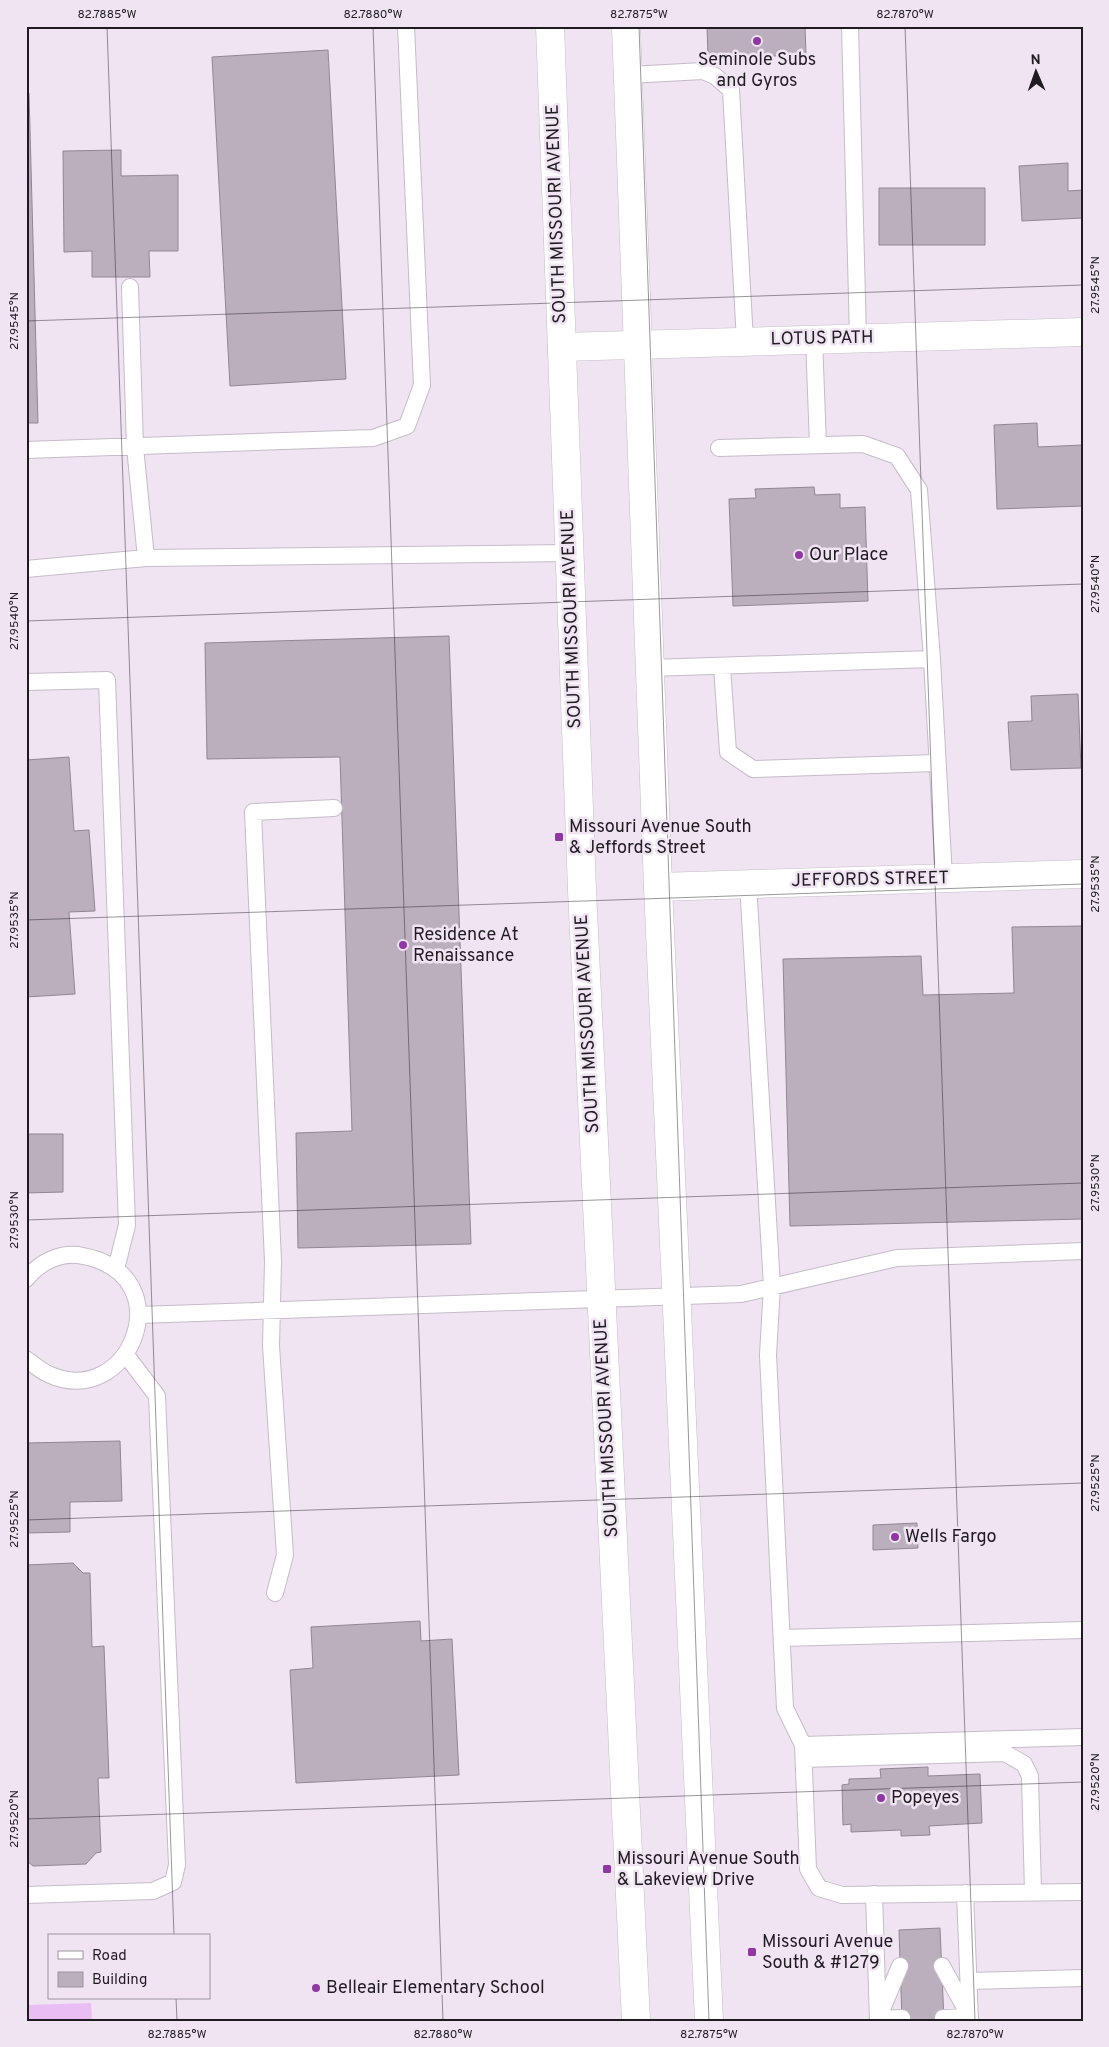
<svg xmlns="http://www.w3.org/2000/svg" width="1109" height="2047" viewBox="0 0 1109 2047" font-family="Overpass,sans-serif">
  <rect width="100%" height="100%" fill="#f0e4f3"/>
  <path fill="#eabef5" d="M91 2003 92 2021H26V2005Z"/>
  <path fill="#bbafbe" stroke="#918694" d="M707 26H805L806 55 708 58Z
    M328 50 346 379 230 386 212 57Z
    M26 93H29L38 423H26Z
    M121 150V176L178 175V251H149L150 277H92V251L64 252 63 151Z
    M1068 163V191L1083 190V218L1022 221 1019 166Z
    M879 188H985V245H879Z
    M1037 423 1038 447 1083 445V506L997 509 994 425Z
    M814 487 815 495 840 494V508L865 507 868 601 733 606 729 499 756 498 755 489Z
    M449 636 471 1244 298 1248 296 1133 352 1131 340 757 207 759 205 643Z
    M1078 694 1081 768 1011 770 1008 722 1032 721 1031 696Z
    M69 757 74 831 89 830 95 911 69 912 75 994 26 997V760Z
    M1083 926V1219L790 1226 783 959 921 956 923 995 1014 993 1012 927Z
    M26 1134H63V1192L26 1193Z
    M120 1441 122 1501 70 1502V1532L26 1533V1443Z
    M917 1523 918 1548 873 1550V1525Z
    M73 1563 83 1573H90L92 1647 104 1646 109 1778H98L101 1852 96 1853 86 1864 33 1866 26 1860V1565Z
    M420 1621 421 1641 452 1639 459 1775 296 1783 290 1670 313 1668 311 1627Z
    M928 1767V1776L980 1774 982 1823 929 1826 930 1835 901 1836V1830L851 1832V1824L843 1825 842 1785 849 1784V1779L881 1778 880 1769Z
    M940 1928 944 2021H902L899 1930Z"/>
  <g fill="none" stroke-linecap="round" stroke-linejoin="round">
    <defs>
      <path id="lane" d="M850 26 858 338
        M628 75 703 71 715 76 731 90 745 341
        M130 287 135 447 146 558
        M814 339 818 445
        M719 448 863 444 897 456 919 490 932 659 944 878
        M26 450 373 438 407 426 422 385 406 26
        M26 569 146 558 569 553
        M722 667 728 752 753 769 936 763
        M650 668 932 659
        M26 682 107 680 127 1225 116 1269
        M748 883 772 1286 768 1355 785 1708 803 1745 808 1869 819 1888 842 1895 1083 1892
        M26 1279C40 1262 61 1251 83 1256 184 1275 130 1412 48 1374 41 1371 33 1364 26 1359
        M139 1315 741 1294 897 1258 1083 1251
        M275 1593 285 1555 271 1346 273 1261 253 812 334 808
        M782 1638 1083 1630
        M803 1745 1083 1737
        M804 1759 1005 1753 1024 1764 1030 1776 1033 1892
        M965 1893 970 2021
        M874 1894 878 2021
        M26 1895 153 1891 173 1882 177 1865 157 1396 126 1355
        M900 1966 878 2019 902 2018
        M942 1966 970 2017 943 2018
        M969 1981 1083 1978"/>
      <path id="street" d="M562 347 1083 332
        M658 887 1083 874"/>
      <path id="primary" d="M550 26 582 890 636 2021
        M626 26 658 887 709 2021"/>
    </defs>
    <use href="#lane" stroke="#c6bbc9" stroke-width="18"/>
    <use href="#street" stroke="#c6bbc9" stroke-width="29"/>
    <use href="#primary" stroke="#c6bbc9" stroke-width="29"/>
    <use href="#lane" stroke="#fff" stroke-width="16"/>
    <use href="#street" stroke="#fff" stroke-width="28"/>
    <use href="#primary" stroke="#fff" stroke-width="28"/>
  </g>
  <path fill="none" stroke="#1f1b20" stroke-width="1" stroke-opacity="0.45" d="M107 26 174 1936M373 26 443 2021M639 26 709 2021M905 26 975 2021M26 321 1083 285M26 621 1083 584M26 920 1083 884M26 1220 1083 1183M26 1520 1083 1483M26 1819 1083 1782M176 1998 177 2021"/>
  <g fill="#8f37a3" stroke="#f0e4f3" stroke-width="2">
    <circle cx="757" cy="41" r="5"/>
    <circle cx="799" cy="555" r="5"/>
    <rect x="554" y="832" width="10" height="10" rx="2.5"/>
    <circle cx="403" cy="945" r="5"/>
    <circle cx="895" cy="1537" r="5"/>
    <circle cx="881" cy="1798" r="5"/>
    <rect x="602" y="1864" width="10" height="10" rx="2.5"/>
    <rect x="747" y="1947" width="10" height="10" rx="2.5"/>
    <circle cx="316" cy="1988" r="5"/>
  </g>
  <g text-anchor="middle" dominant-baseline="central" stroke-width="5" stroke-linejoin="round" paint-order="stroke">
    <g font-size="18" fill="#1f1b20" stroke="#f0e4f3" text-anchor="start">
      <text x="757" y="60" text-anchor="middle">Seminole Subs<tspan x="757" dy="21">and Gyros</tspan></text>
      <text x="809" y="555">Our Place</text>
      <text x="569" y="827">Missouri Avenue South<tspan x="569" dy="21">&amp; Jeffords Street</tspan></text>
      <text x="413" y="935">Residence At<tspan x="413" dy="21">Renaissance</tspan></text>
      <text x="905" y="1537">Wells Fargo</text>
      <text x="891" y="1798">Popeyes</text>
      <text x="617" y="1859">Missouri Avenue South<tspan x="617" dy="21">&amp; Lakeview Drive</tspan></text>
      <text x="762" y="1942">Missouri Avenue<tspan x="762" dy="21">South &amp; #1279</tspan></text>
      <text x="326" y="1988">Belleair Elementary School</text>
    </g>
    <g font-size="18" fill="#1f1b20" stroke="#f0e4f3">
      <text transform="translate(557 214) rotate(-92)">SOUTH MISSOURI AVENUE</text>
      <text transform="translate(822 339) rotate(-1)">LOTUS PATH</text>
      <text transform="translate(572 619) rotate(-92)">SOUTH MISSOURI AVENUE</text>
      <text transform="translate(870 880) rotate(-1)">JEFFORDS STREET</text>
      <text transform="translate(588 1024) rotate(-93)">SOUTH MISSOURI AVENUE</text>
      <text transform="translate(607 1428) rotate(-93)">SOUTH MISSOURI AVENUE</text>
    </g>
  </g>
  <rect width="1109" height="2047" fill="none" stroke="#f0e4f3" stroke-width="55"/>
  <rect x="48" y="1934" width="162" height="65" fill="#f0e4f3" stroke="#9c949f"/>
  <rect x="58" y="1951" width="25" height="8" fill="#ffffff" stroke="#9c949f"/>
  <text x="92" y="1960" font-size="15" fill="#1f1b20">Road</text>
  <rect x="58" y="1972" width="25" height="15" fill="#bbafbe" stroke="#9c949f"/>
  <text x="92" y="1984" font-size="15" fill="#1f1b20">Building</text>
  <g transform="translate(1036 72) rotate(358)" stroke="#f0e4f3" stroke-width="4" paint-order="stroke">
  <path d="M0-4L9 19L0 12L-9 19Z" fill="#1f1b20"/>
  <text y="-8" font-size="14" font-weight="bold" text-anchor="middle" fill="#1f1b20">N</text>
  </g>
  <rect x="28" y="28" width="1054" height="1992" fill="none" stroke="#1f1b20" stroke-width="2"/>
  <g font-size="12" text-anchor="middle" fill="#1f1b20">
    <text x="107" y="18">82.7885°W</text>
    <text x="373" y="18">82.7880°W</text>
    <text x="639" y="18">82.7875°W</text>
    <text x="905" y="18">82.7870°W</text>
    <text transform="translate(1095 285) rotate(-90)" y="4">27.9545°N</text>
    <text transform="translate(14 321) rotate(-90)" y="4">27.9545°N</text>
    <text transform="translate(1095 584) rotate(-90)" y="4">27.9540°N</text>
    <text transform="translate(14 621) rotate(-90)" y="4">27.9540°N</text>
    <text transform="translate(1095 884) rotate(-90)" y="4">27.9535°N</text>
    <text transform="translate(14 920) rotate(-90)" y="4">27.9535°N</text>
    <text transform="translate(1095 1183) rotate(-90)" y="4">27.9530°N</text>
    <text transform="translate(14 1220) rotate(-90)" y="4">27.9530°N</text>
    <text transform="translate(1095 1483) rotate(-90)" y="4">27.9525°N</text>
    <text transform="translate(14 1519) rotate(-90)" y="4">27.9525°N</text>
    <text transform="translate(1095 1782) rotate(-90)" y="4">27.9520°N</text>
    <text transform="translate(14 1819) rotate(-90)" y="4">27.9520°N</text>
    <text x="177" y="2038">82.7885°W</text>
    <text x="443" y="2038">82.7880°W</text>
    <text x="709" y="2038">82.7875°W</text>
    <text x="975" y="2038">82.7870°W</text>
  </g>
</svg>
